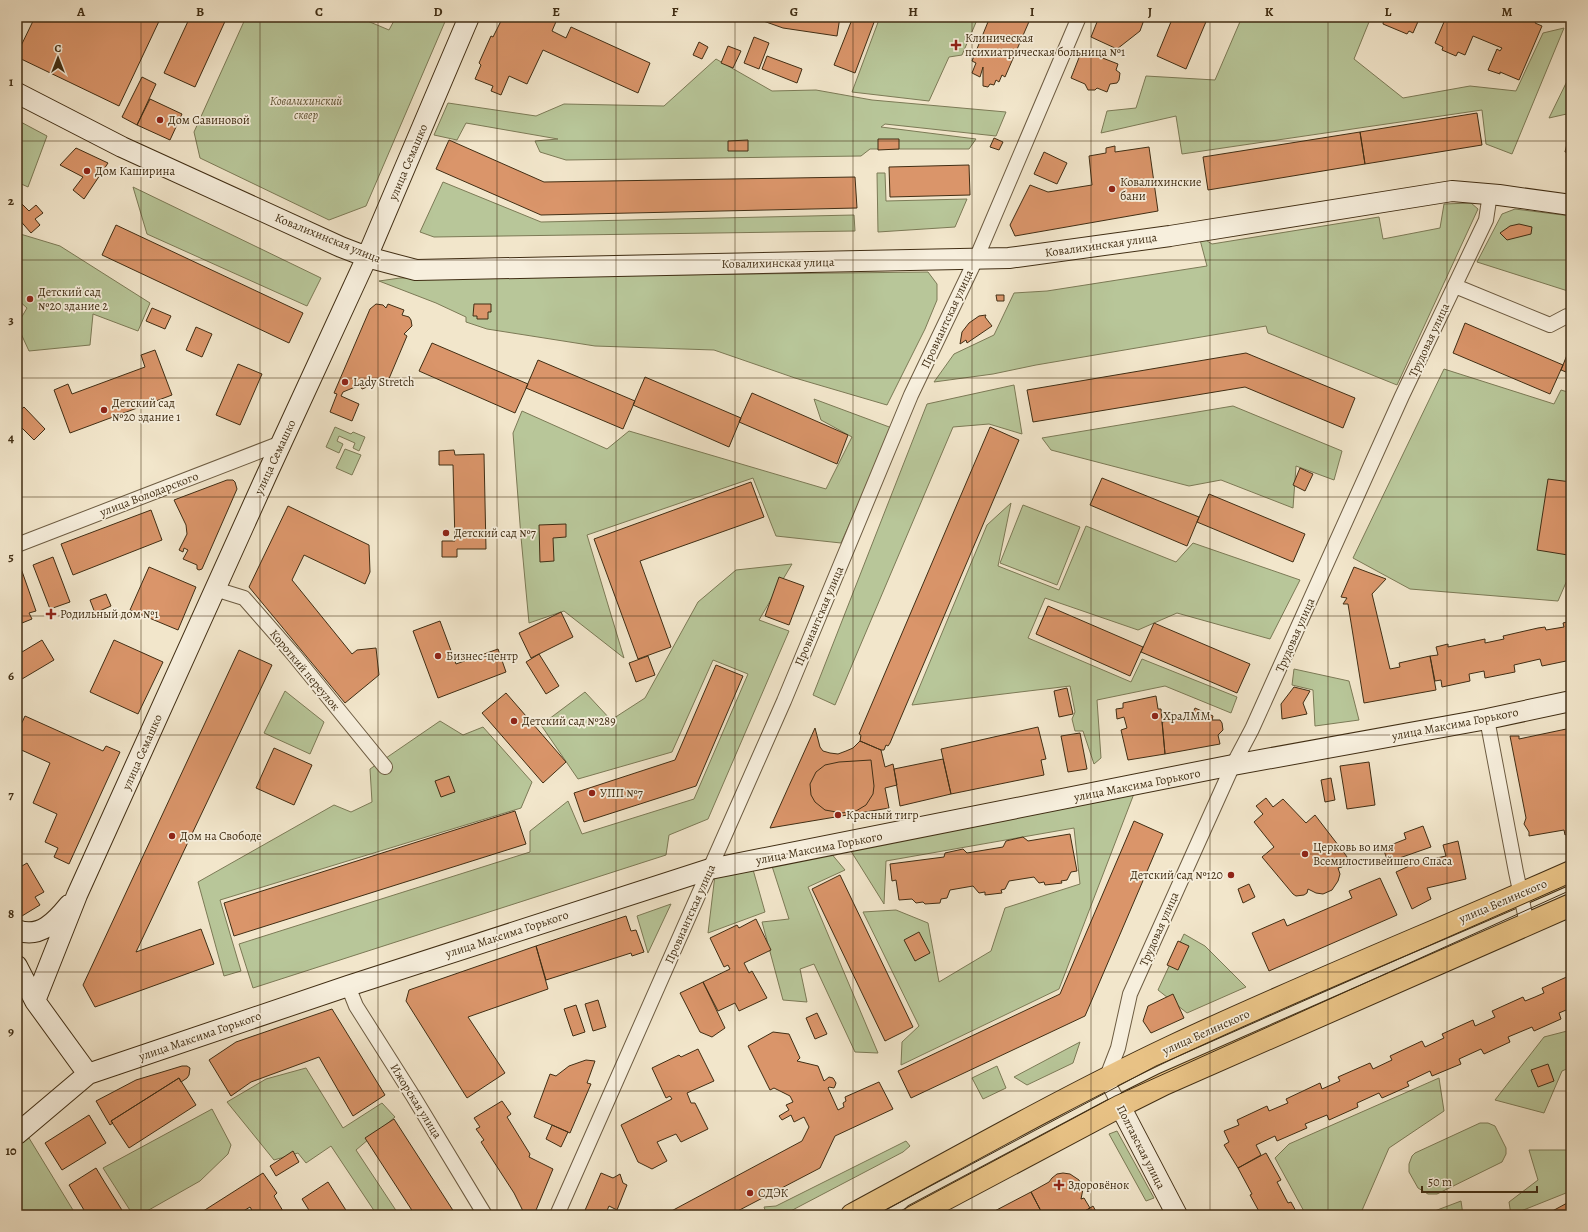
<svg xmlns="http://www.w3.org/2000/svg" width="1588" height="1232" viewBox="0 0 1588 1232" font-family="Alegreya,serif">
  <rect width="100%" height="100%" fill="#f2e6cb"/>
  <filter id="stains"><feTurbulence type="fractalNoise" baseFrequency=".005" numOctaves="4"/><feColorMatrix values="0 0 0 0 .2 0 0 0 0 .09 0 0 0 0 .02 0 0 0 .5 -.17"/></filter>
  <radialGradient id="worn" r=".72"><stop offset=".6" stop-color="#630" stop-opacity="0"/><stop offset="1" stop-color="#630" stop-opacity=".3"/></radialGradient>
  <path fill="#b8c699" stroke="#7c7a56" d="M246 17H358L389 30 396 17H447L366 206 329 220 200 158 194 132Z
    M880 17H976L977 20 962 55 949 57 929 101 852 92Z
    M1242 17H1371L1354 59 1403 98 1470 86 1516 91 1543 33 1564 28 1512 154 1486 144 1482 110 1182 154 1176 116 1101 133 1107 111 1136 108 1146 76 1215 80Z
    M716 59 772 91 816 90 872 100 1006 112 996 136 885 124 881 127 976 139 969 149H870L861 156 566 160 540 152 535 141 558 139 466 123 457 140 434 135 448 103 536 116 564 104 664 106Z
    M1571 73V113L1549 118Z
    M17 120 47 136 28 187 17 182Z
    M877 173H885L886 201 967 199 955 227 878 232Z
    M443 182 541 222 854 215 855 231 434 237 420 232Z
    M133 187 321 278 307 306 147 234Z
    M1471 203 1478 209 1397 385 1268 333 1266 326 1036 365 993 374 934 382 954 354 994 335 1014 293 1047 291 1207 266 1199 236 1212 244 1379 217 1383 239 1440 228 1444 204Z
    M1515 209 1571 216V292L1477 262 1502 214Z
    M17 233 60 246 150 303 138 331 93 314 90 345 29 351 17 325 27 308 17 299Z
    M928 272 937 284V300L925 329 887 405 795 378 714 350 595 346 487 329 466 322V317L436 303 379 281 400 278Z
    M1444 369 1554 404 1561 390 1571 393V571L1558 601 1410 589 1353 558Z
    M1014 385 1022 434 989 424 953 427 835 705 813 695 927 404Z
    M814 399 892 428 841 543 776 536 753 478 587 535 624 658 564 611 529 623 521 537 513 433 522 411 607 449 629 431 826 489 852 437 821 420Z
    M1233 406 1342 451 1334 480 1296 466 1293 508 1221 480 1189 486 1051 450 1042 438Z
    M335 427 351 434 353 432 365 437 359 451 353 448 355 443 339 436 337 441 343 444 339 453 326 447Z
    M345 449 361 455 352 475 336 468Z
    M1011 503 998 566 1059 590 1086 526 1176 562 1193 543 1300 580 1270 639 1177 613 1138 630 1045 598 1028 638 1131 682 1142 659 1237 697 1231 713 1165 686 1097 700 1101 758 1094 764 1083 731H1075L1072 719 1075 712 1070 686 912 705 987 525Z
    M1023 505 1080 527 1057 585 1000 563Z
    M792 564 759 620 789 631 708 819 669 835 666 855 253 988 239 944 530 852V831L568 801 582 834 694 799 748 674 713 660 672 752 578 779 541 725 585 692 611 720 645 698 698 602 736 570Z
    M1294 669 1349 681 1359 720 1315 726 1313 690 1292 685Z
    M285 691 324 722 310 754 264 733Z
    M440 721 463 735 483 727 532 782 521 808 220 900 241 971 224 976 198 882 334 805 351 812 372 802 370 769Z
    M1135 791 1059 989 901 1065 902 1042 919 1026 863 912 896 910 928 923 939 982 991 951 1005 908 1080 884 1074 828 886 861 884 904 849 848Z
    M830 852 845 870 808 887 878 1053 855 1052 814 964 800 969 807 1002 783 1000 762 922 789 919 771 863Z
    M752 866 765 912 708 933 715 875Z
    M671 904 648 953 637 916Z
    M1184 934 1205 946 1246 987 1187 1013 1158 990Z
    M1571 1030V1067L1562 1071 1544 1113 1495 1100 1544 1037Z
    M1080 1042 1073 1063 1027 1085 1014 1077Z
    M997 1066 1006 1088 983 1099 972 1078Z
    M306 1068 343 1128 382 1103 395 1117 356 1150 399 1215H377L331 1146 306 1163 298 1153 274 1160 227 1102 266 1079Z
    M1439 1078 1444 1111 1389 1148 1360 1215H1306L1275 1158 1289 1144Z
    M212 1109 231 1145 228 1154 200 1181 140 1215H133L103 1168Z
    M1480 1123H1488L1495 1126 1506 1148V1154L1502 1162 1437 1194H1428L1418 1188 1409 1172V1164L1412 1156 1415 1153Z
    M1117 1131 1154 1198 1146 1201 1109 1134Z
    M29 1138 76 1215H17V1146Z
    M906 1141 910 1146 903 1152 783 1215H767L764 1207 776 1206Z
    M1529 1150H1571V1191L1511 1215 1509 1202 1538 1180Z
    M1461 1201 1463 1215H1424Z"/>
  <path fill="#da956a" stroke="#412e14" d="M35 17H161L119 106 17 57V54Z
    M190 17H227L195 87 164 73Z
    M503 17H558L552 31 566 38 571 27 650 63 638 93 543 50 527 84 509 76 501 95 491 91 493 86 475 79 481 65 479 63 491 36 493 37Z
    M752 17H840L837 36 783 28Z
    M853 17H876L855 73 834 65Z
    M990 17H1031L1005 77 1002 75 999 82 996 80 994 85 990 84 988 87 983 86V67L980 77 972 73 976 63 972 61Z
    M1099 17H1145L1140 31 1117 49 1091 37Z
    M1173 17H1208L1186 69 1157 56Z
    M1384 17H1420L1413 33 1409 31 1407 34 1383 24Z
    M1431 17H1526L1536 21 1535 23 1542 26 1519 80 1500 72V74L1488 70 1497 49 1500 51 1502 48 1473 36 1465 55 1458 52 1456 56 1442 50 1443 47 1435 43 1444 22Z
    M754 37 769 43 759 69 744 63Z
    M699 42 708 47 702 59 693 55Z
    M728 46 741 51 733 68 721 63Z
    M1082 50 1118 64 1116 70 1120 73 1119 80 1117 83 1110 84 1107 92 1097 88 1095 90H1088L1085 84 1071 78Z
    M767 56 802 69 797 83 762 69Z
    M142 77 156 84 137 125 122 117Z
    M150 99 182 114 170 140 137 125Z
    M1477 113 1482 145 1365 164 1360 132Z
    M1571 127V153L1565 152Z
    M1360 132 1365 164 1208 190 1203 157Z
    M994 138 1003 142 999 150 990 147Z
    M878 139H899V149L878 150Z
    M449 140 544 182 855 177 857 208 541 215 436 169Z
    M748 140V151H728V141Z
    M1115 146V152L1149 147 1158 211 1015 236 1010 225 1030 185 1048 192 1092 185 1089 156 1106 153V148Z
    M76 148 108 163 84 199 73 190 83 177 60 165Z
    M1044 152 1067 163 1057 184 1034 174Z
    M969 165 970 195 890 197 889 167Z
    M21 203 29 211 36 205 43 213 35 219 40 225 31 233 17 217V207Z
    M1519 224 1532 227 1531 234 1507 240 1500 233 1510 226Z
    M116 225 303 313 289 343 102 255Z
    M996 295H1004V301H997Z
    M376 304 383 305 386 308 388 304 404 310 402 315 409 317 411 320 412 326 404 334 407 336 388 381 381 378 371 381 372 385 362 389 360 385 343 392 341 396 359 404 352 421 330 412 337 394 334 393 370 309Z
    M474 304H491V312H488V319H477V316H473Z
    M152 308 171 316 165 329 146 321Z
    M986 315 985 317 992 326 967 343 966 340 960 344 962 332 969 323 979 316Z
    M1465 323 1563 365 1550 394 1453 353Z
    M196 327 212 334 202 357 186 350Z
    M432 343 528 384 515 413 419 371Z
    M1571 345V374L1561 370Z
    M155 350 172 395 70 433 54 390 68 384 72 394 145 367 141 355Z
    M1246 353 1355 398 1343 428 1245 387 1033 422 1027 390Z
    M538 360 635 401 623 429 526 388Z
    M238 364 262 374 240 425 216 415Z
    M645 377 741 418 729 447 633 405Z
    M752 393 848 435 837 464 739 422Z
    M24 407 45 429 34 440 17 423V413Z
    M990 427 1019 440 890 743 888 746 886 745 884 750H881L860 741 861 735 859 734Z
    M454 450 455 455 484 454 486 549H457V557H442V541H455L453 465H439V451Z
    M1300 468 1313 474 1305 491 1293 485Z
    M1102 478 1199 517 1187 546 1090 505Z
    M1548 479 1571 482V537L1568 555 1537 550Z
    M227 480H233L235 482 237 489 202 569 199 570 197 569V565L183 559 188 550 184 548 183 552 179 550 187 534 186 525 174 500Z
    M751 482 764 517 640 561 671 647 638 659 594 539Z
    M1209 494 1305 534 1293 562 1197 522Z
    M288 506 369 545 370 572 365 584 304 555 292 580 352 654 357 650 376 648 379 675 345 703 249 587Z
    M151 510 162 540 73 575 61 544Z
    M566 524V537L553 538 554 561 540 562 539 525Z
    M53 557 70 602 50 609 33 565Z
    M17 560H18L36 611 29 613 32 619 17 625Z
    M149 567 196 587 178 630 130 610Z
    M1354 567 1386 579 1372 594 1390 669 1400 667 1399 663 1430 656 1436 690 1364 703 1348 604H1343L1347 598 1341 597Z
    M779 577 804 586 789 625 765 616Z
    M106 594 111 606 95 613 90 600Z
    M1048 606 1143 647 1130 676 1036 634Z
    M561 612 573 637 531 658 519 633Z
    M440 621 456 664 498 649 506 672 438 698 413 631Z
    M1571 621V660L1542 666 1540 659 1514 665 1515 672 1485 678 1484 671 1469 674 1470 681 1442 687 1441 680 1435 681 1430 656 1438 655 1436 647 1448 644V647L1485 639V643L1504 639 1503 636 1538 628 1545 627 1546 630 1564 627 1563 623Z
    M1154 623 1250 664 1237 693 1141 652Z
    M42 640 54 660 17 682V655Z
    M114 640 163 662 138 714 90 692Z
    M239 650 272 665 136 952 201 929 214 964 95 1007 83 985Z
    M539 654 559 686 546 694 526 662Z
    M648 656 655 675 636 682 629 663Z
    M716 665 743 676 696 786 584 822 574 793 675 760Z
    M1294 687 1310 691 1303 703 1307 714 1282 719 1281 704Z
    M1067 688 1073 714 1059 717 1054 691Z
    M506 693 566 762 543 783 482 713Z
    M1156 696 1158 709H1161L1165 754 1128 760 1121 730 1127 728 1124 717 1117 719 1116 709 1123 708V703Z
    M1195 708 1213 716 1212 720H1220L1222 723 1223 730 1218 735 1220 744 1165 754 1162 722 1191 717Z
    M25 716 103 751 106 746 120 752 69 864 54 857 58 848 45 842 57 814 33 803 50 763 17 748V733Z
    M1038 727 1046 759 1041 760 1044 775 951 794 941 749Z
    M815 728 820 747 823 751 830 753 838 754 846 751 853 748 860 741 881 750 885 767 893 764 897 785 885 788 889 808 770 828Z
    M1571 728V832L1565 835 1564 830 1529 836V832L1524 824 1526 818 1510 736H1519V739Z
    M1080 733 1087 769 1068 772 1061 736Z
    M274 748 312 765 294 805 256 788Z
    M943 759 951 794 900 806 894 769Z
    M871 760 874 786 873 794 866 805 856 811 842 813 825 810 815 802 811 795 810 784 816 772 825 765 839 762Z
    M1369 762 1375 805 1347 809 1340 766Z
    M449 776 455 792 441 797 435 781Z
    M1331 778 1335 800 1325 802 1321 780Z
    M1266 798 1273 807 1283 799 1306 823 1315 815 1345 854 1347 857 1344 864 1342 867 1338 868 1340 874 1338 881 1332 890 1323 894 1316 893 1308 889 1307 893 1304 895 1296 896 1293 894 1262 857 1274 847 1254 822 1263 814 1256 806Z
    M515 811 526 844 234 936 224 903Z
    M1134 821 1163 834 1085 1016 911 1098 898 1071 1060 994Z
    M1423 826 1431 847 1388 862 1383 848 1406 839 1404 833Z
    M1070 834 1077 871 1071 872 1067 880 1061 881 1062 883 1045 885 1044 882 1039 883 1034 877 1009 881 1005 889 1001 890 1002 893 985 895V892L979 893 973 886 950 890 947 898 941 899 940 903 925 904 923 902 916 903 912 899 899 900 896 880 892 881 890 864 944 857 945 853 963 849 967 853 1003 847 1006 841 1023 837 1028 841Z
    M1458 841 1466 879 1427 888 1431 899 1412 909 1396 872 1418 862 1446 856 1443 845Z
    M27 863 44 892 35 897 40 905 17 919V869Z
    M840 875 913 1027 885 1041 812 889Z
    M1380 878 1397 915 1269 971 1252 933 1284 919 1287 926 1352 898 1349 891Z
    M1249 884 1255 897 1243 903 1238 889Z
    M626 916 631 931 636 930 644 952 632 956 631 953 546 980 536 946Z
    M756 919 771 950 744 963 749 973 752 971 767 998 739 1011 735 1003 718 1011 703 982 730 969 728 965 724 967 710 938 737 925 739 928Z
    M919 932 930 953 915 961 904 940Z
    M1178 941 1189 946 1178 970 1167 965Z
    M536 946 548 989 468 1017 505 1073 467 1098 406 1001 409 990Z
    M1571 975V1008L1559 1013 1561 1019 1534 1031 1532 1027 1508 1037 1510 1042 1484 1054 1481 1049 1459 1059 1461 1064 1432 1076 1430 1071 1407 1082 1409 1086 1382 1098 1379 1093 1357 1103 1358 1107 1329 1120 1327 1115 1305 1124 1307 1128 1277 1141 1275 1136 1256 1145 1261 1155 1238 1168 1224 1145 1229 1142 1224 1131 1239 1125 1237 1120 1267 1106 1269 1111 1288 1103 1286 1099 1320 1083 1322 1089 1340 1081 1338 1077 1370 1063 1373 1069 1392 1060 1390 1056 1422 1041 1425 1047 1444 1038 1442 1034 1473 1020 1475 1026 1495 1017 1492 1011 1523 997 1525 1001 1535 997 1544 993 1542 988Z
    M703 982 725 1028 712 1037 700 1032 680 993Z
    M1173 994 1184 1018 1151 1033 1143 1021 1148 1006Z
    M598 1000 606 1027 593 1031 585 1004Z
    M576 1005 585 1032 573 1036 564 1009Z
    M332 1009 385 1095 353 1116 319 1057 251 1082 231 1096 209 1060 236 1042Z
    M817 1013 827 1034 815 1039 806 1018Z
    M773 1032 789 1034 800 1058 797 1061 818 1066 824 1081 829 1077 833 1078 836 1083 835 1086 834 1088 829 1087 828 1088 838 1110 844 1107 843 1103 846 1101 845 1097 879 1082 893 1109 835 1136 820 1168 730 1215H664L802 1141 809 1127 804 1117 794 1122 791 1115 782 1120 779 1116 789 1110 786 1105 793 1102 790 1096 774 1088 770 1090 748 1046Z
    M698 1049 714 1081 687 1093 691 1103H695L708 1129 681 1142 676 1134 657 1142 667 1161 652 1169 638 1162 621 1125 672 1099 670 1096 666 1098 652 1068 679 1055 681 1057Z
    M586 1060 595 1061 587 1083 591 1084 570 1133 534 1117 550 1074 556 1076 569 1066Z
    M1548 1064 1554 1081 1538 1087 1531 1070Z
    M182 1066H187L190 1068 189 1075 187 1078 181 1082 179 1078 111 1121 113 1123 110 1125 96 1101 136 1080Z
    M179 1078 196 1105 129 1148 111 1121Z
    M502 1101 511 1114 507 1117 530 1154 529 1157 553 1169 534 1215H525L514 1193 481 1142 484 1140 476 1129 480 1127 474 1118Z
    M89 1115 106 1143 62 1170 45 1143Z
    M394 1119 456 1215H415L365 1138Z
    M552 1125 568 1132 561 1147 546 1139Z
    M293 1151 299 1162 276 1176 270 1166Z
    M1266 1153 1281 1180 1277 1182 1288 1203 1291 1202 1298 1215H1261L1250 1195 1252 1194 1238 1168Z
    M96 1168 105 1183 125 1215H87L69 1185Z
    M263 1173 277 1193 274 1196 283 1211 278 1215H255L250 1207 237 1215H197Z
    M601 1173 613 1178 620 1174 623 1183 627 1185 617 1210 609 1206 605 1215H583Z
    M1063 1173 1070 1174 1079 1180 1083 1189 1081 1199 1084 1198 1090 1208 1078 1215H1058L1057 1213 1055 1215H1043L1031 1192 1049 1182 1052 1178 1057 1174Z
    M328 1182 349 1215H312L302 1199Z
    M1031 1192 1043 1215H987Z
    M1569 1202 1571 1207V1215H1545Z
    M1093 1206 1098 1215H1078L1090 1208Z"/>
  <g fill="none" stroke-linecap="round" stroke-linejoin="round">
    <defs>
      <path id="street" d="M1455 286 1550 325 1567 316 1571 317
        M17 545 281 443
        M215 589 244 598 293 654 385 767
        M1487 719 1516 872 1527 924
        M348 986 356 1006 413 1096 485 1215
        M1120 1106 1106 1079 1118 1048 1130 994 1233 765 1252 729 1402 396 1486 220 1490 194
        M557 1215 784 701 911 395 976 259 1079 17"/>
      <path id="secondary" d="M17 93 122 147 341 247 367 257 416 270 1009 258 1170 236 1452 191 1499 195 1571 205
        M17 930C40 939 56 921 69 905
        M17 966 35 1001 88 1074
        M35 1001 77 895 268 472 367 257 469 17
        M1120 1106 1177 1215
        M17 1134 88 1074 348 986 710 869 1233 765 1487 719 1571 701"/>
      <path id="primary" d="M852 1215C958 1158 1063 1098 1171 1047 1303 985 1438 931 1571 872
        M915 1215 1120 1106 1164 1084 1571 905"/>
    </defs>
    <use href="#street" stroke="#6d5c42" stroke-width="16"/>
    <use href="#secondary" stroke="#412e14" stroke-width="22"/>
    <use href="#primary" stroke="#412e14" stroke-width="24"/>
    <use href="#street" stroke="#f7efdd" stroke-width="14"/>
    <use href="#secondary" stroke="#f7efdd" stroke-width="20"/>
    <use href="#primary" stroke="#e9c386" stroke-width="22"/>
    <path stroke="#412e14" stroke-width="1" d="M876 1215 1156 1066 1571 883
      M893 1215 1115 1096 1571 890"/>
  </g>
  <path fill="none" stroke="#412e14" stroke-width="1" stroke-opacity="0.55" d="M141 17V1215M260 17V1215M378 17V1215M497 17V1215M616 17V1215M735 17V1215M853 17V1215M972 17V1215M1091 17V1215M1210 17V1215M1328 17V1215M1447 17V1215M17 141H1571M17 260H1571M17 378H1571M17 497H1571M17 616H1571M17 735H1571M17 854H1571M17 972H1571M17 1091H1571"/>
  <g fill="#8f2418" stroke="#f7efdd" stroke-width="1.5">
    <path d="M954 39h4v4h4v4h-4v4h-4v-4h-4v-4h4z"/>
    <circle cx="160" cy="120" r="4"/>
    <circle cx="87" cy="171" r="4"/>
    <circle cx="1112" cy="189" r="4"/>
    <circle cx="30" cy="299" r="4"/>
    <circle cx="345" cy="382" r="4"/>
    <circle cx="104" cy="410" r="4"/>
    <circle cx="446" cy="533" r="4"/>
    <path d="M49 608h4v4h4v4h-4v4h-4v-4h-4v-4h4z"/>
    <circle cx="438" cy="656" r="4"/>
    <circle cx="1155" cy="716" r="4"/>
    <circle cx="514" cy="721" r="4"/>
    <circle cx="592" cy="793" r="4"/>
    <circle cx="838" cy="815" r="4"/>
    <circle cx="172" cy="836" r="4"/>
    <circle cx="1305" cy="854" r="4"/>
    <circle cx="1231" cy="875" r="4"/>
    <path d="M1057 1179h4v4h4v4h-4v4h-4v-4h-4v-4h4z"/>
    <circle cx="750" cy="1193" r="4"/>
  </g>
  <g text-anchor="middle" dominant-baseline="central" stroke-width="3.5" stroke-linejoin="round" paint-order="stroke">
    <g font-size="12" fill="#412e14" stroke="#f7efdd" text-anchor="start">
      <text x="965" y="38">Клиническая<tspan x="965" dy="14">психиатрическая больница №1</tspan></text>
      <text x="168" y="120">Дом Савиновой</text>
      <text x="95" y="171">Дом Каширина</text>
      <text x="1120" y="182">Ковалихинские<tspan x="1120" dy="14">бани</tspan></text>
      <text x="38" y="292">Детский сад<tspan x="38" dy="14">№20 здание 2</tspan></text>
      <text x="353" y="382">Lady Stretch</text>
      <text x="112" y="403">Детский сад<tspan x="112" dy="14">№20 здание 1</tspan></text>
      <text x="454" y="533">Детский сад №7</text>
      <text x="60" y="614">Родильный дом №1</text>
      <text x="446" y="656">Бизнес-центр</text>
      <text x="1163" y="716">ХраЛММ</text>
      <text x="522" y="721">Детский сад №289</text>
      <text x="600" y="793">УПП №7</text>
      <text x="846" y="815">Красный тигр</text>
      <text x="180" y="836">Дом на Свободе</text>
      <text x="1313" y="847">Церковь во имя<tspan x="1313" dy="14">Всемилостивейшего Спаса</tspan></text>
      <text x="1223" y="875" text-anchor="end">Детский сад №120</text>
      <text x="1068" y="1185">Здоровёнок</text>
      <text x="758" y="1193">СДЭК</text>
    </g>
    <g font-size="12" font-style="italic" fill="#5f5435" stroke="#f7efdd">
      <text x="306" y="101">Ковалихинский<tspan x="306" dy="14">сквер</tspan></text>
    </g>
    <g font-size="12" fill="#412e14" stroke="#f7efdd">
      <text transform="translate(408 162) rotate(-67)">улица Семашко</text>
      <text transform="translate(328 238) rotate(22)">Ковалихинская улица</text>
      <text transform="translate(1101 245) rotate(-8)">Ковалихинская улица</text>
      <text transform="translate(778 263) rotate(-1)">Ковалихинская улица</text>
      <text transform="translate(947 319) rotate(-65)">Провиантская улица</text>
      <text transform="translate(1429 340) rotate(-65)">Трудовая улица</text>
      <text transform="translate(275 457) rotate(-65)">улица Семашко</text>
      <text transform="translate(149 494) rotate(-21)">улица Володарского</text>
      <text transform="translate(819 616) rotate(-67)">Провиантская улица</text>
      <text transform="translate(1295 635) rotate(-66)">Трудовая улица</text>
      <text transform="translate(305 670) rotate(50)">Короткий переулок</text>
      <text transform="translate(1455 724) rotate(-11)">улица Максима Горького</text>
      <text transform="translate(142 752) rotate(-66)">улица Семашко</text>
      <text transform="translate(1137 785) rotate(-11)">улица Максима Горького</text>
      <text transform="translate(819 848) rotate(-11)">улица Максима Горького</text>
      <text transform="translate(1503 901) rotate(-23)">улица Белинского</text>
      <text transform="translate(690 914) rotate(-66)">Провиантская улица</text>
      <text transform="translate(1159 929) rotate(-66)">Трудовая улица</text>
      <text transform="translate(507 934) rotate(-18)">улица Максима Горького</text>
      <text transform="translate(1206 1032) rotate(-24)">улица Белинского</text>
      <text transform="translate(200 1036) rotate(-19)">улица Максима Горького</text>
      <text transform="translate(416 1101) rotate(58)">Ижорская улица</text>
      <text transform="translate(1141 1147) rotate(63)">Полтавская улица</text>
    </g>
  </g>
  <rect width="1588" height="1232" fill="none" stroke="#f2e6cb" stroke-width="44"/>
  <g transform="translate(58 58)" stroke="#f7efdd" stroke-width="3" paint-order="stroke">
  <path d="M0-3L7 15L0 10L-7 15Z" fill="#412e14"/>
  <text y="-6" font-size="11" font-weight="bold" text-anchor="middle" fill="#412e14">С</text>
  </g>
  <path d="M1422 1186v6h115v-6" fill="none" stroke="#412e14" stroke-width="2"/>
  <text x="1428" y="1186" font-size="12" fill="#412e14" stroke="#f7efdd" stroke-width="3" paint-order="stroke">50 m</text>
  <rect x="22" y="22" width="1544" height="1188" fill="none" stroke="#412e14" stroke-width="1.5"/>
  <g font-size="13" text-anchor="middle" font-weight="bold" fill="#412e14">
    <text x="81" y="16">A</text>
    <text x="200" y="16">B</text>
    <text x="319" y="16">C</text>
    <text x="438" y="16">D</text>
    <text x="556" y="16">E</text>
    <text x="675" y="16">F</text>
    <text x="794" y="16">G</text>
    <text x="913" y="16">H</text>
    <text x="1032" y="16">I</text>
    <text x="1150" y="16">J</text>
    <text x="1269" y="16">K</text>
    <text x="1388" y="16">L</text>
    <text x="1507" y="16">M</text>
    <text x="11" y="86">1</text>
    <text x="11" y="205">2</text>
    <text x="11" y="324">3</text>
    <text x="11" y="442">4</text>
    <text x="11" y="561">5</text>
    <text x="11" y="680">6</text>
    <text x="11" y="799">7</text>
    <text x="11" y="918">8</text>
    <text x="11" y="1036">9</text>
    <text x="11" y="1155">10</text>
  </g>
  <rect width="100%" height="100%" filter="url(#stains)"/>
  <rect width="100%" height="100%" fill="url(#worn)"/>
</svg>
